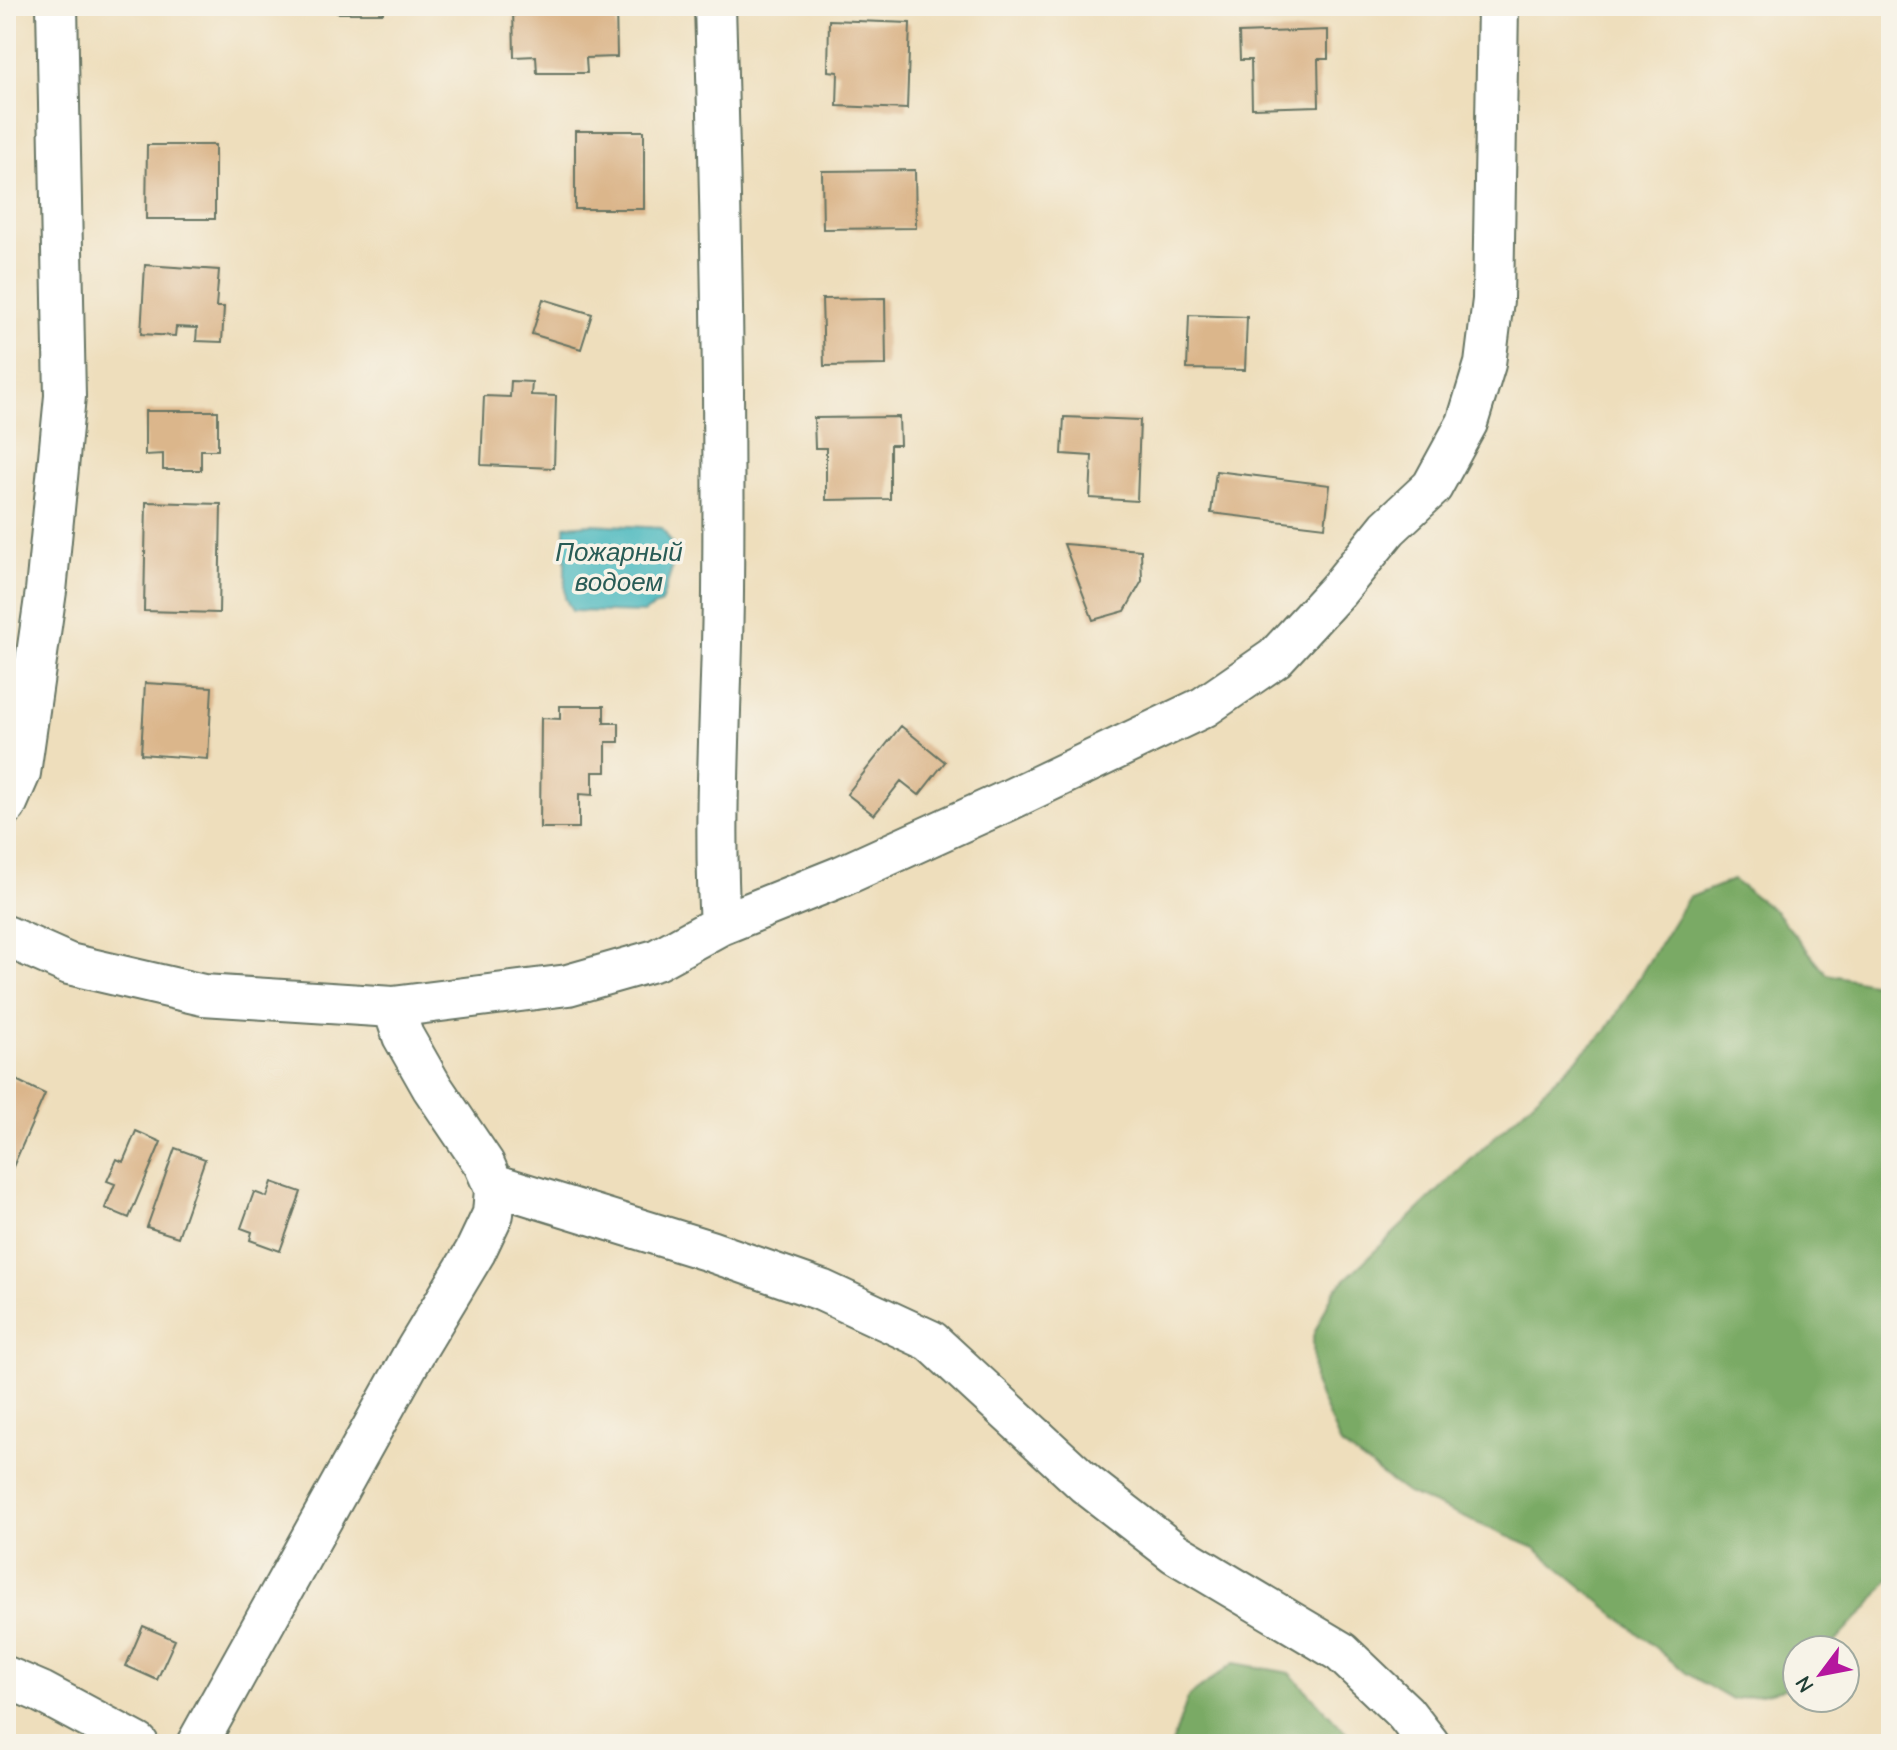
<svg xmlns="http://www.w3.org/2000/svg" width="1897" height="1750" viewBox="0 0 1897 1750" font-family="'Comic Neue',sans-serif">
  <rect width="100%" height="100%" fill="#f7f3e8"/>
  <filter id="ink" filterUnits="userSpaceOnUse"><feTurbulence type="fractalNoise" baseFrequency=".0125" numOctaves="2"/><feDisplacementMap in="SourceGraphic" scale="16" xChannelSelector="R" yChannelSelector="G"/><feConvolveMatrix kernelMatrix="1 2 1 2 8 2 1 2 1" color-interpolation-filters="sRGB"/></filter>
  <filter id="wash" filterUnits="userSpaceOnUse"><feTurbulence type="fractalNoise" baseFrequency=".006" numOctaves="4" result="noise"/><feDisplacementMap in="SourceGraphic" scale="32" xChannelSelector="R" yChannelSelector="G"/><feGaussianBlur stdDeviation="1.8" result="paint"/><feColorMatrix in="noise" values="0 0 0 0 0 0 0 0 0 0 0 0 0 0 0 0 0 1.4 0 .05"/><feComposite in="paint" operator="in"/></filter>
  <g filter="url(#wash)">
    <rect width="100%" height="100%" fill="#eedebc"/>
    <path fill="#7aaa65" stroke="#4c744c" stroke-width="2" d="M1733 880 1776 912 1827 974 1891 987V1577L1868 1607 1828 1650H1797V1683L1793 1687 1732 1700 1686 1673 1535 1548 1407 1493 1341 1445 1314 1383 1313 1336 1334 1290 1606 1031 1688 898Z
      M1234 1663 1290 1673 1357 1744H1172L1188 1697Z"/>
    <path fill="#47b7be" stroke="#337a79" stroke-width="2" d="M592 524 662 528 674 547 671 572 661 603 643 613 572 611 565 598V526Z"/>
    <g id="blocks">
      <path fill="#dbb68b" d="M337 6H383V13H337Z
        M513 6H616L617 57 586 58 587 73H537L536 56 514 57Z
        M829 20 910 23 907 109 837 106 838 72 828 71Z
        M1328 30V59H1318L1319 106 1252 108 1251 60H1240L1239 33Z
        M575 131H644V209H575Z
        M147 145H215V219H146Z
        M915 170 916 228 823 229 822 171Z
        M145 265 219 270 216 307H224L222 342 196 341 197 328 176 327 175 336 141 334Z
        M885 298 886 365 824 366 822 299Z
        M543 299 592 314 581 349 532 334Z
        M1189 315 1247 317 1245 370 1187 369Z
        M511 381 532 382 531 395 556 396 554 468 481 465 484 396 510 397Z
        M145 411H218V450H201V470H163V454L145 455Z
        M899 417 900 445H890V499L826 500V448H815L814 418Z
        M1064 417 1140 420 1137 501 1090 498 1092 456 1062 454Z
        M1216 471 1330 485 1325 527 1211 513Z
        M146 502 221 504 219 613 144 611Z
        M1064 544 1141 550 1142 581 1125 611 1093 620Z
        M145 683 212 687 208 759 141 754Z
        M560 706H604V723H619V742H606V772H593V795L579 794V828H540L541 718 560 719Z
        M901 726 945 762 919 795 901 781 874 815 847 794Z
        M14 1079 45 1094 12 1169 6 1166V1098Z
        M136 1131 161 1142 129 1218 105 1208 115 1184 107 1181 117 1159 123 1162Z
        M175 1148 205 1159 178 1237 147 1227Z
        M272 1182 301 1192 280 1251 250 1240 252 1232 241 1228 254 1192 267 1197Z
        M143 1626 175 1640 157 1680 126 1666Z"/>
    </g>
  </g>
  <g filter="url(#ink)">
    <use href="#blocks" fill-opacity="0" stroke="#677564" stroke-width="2"/>
    <g fill="none" stroke-linecap="round" stroke-linejoin="round">
      <defs>
        <path id="minor" d="M715 6C721 202 725 397 723 592 722 703 713 814 720 925
          M6 805 20 773 46 591 65 396 57 6
          M6 936 69 964 203 995 393 1007 568 985 656 960 720 925 842 876 1007 801 1204 707 1275 658 1338 590 1388 528 1432 487 1467 423 1485 364 1493 300 1498 6
          M493 1184 710 1251 821 1290 931 1341 1086 1484 1175 1553 1341 1652 1405 1713 1429 1744
          M6 1677 41 1692 138 1744
          M197 1744 413 1355 475 1252 493 1214 495 1189 484 1164 432 1087 403 1036 393 1007"/>
      </defs>
      <use href="#minor" stroke="#677564" stroke-width="44"/>
      <use href="#minor" stroke="#fff" stroke-width="40"/>
    </g>
  </g>
  <g text-anchor="middle" dominant-baseline="central" stroke-width="7" stroke-linejoin="round" paint-order="stroke">
    <g font-size="26" font-style="italic" fill="#295c56" stroke="#f7f3e8">
      <text x="619" y="553">Пожарный<tspan x="619" dy="30">водоем</tspan></text>
    </g>
  </g>
  <rect width="1897" height="1750" fill="none" stroke="#f7f3e8" stroke-width="32"/>
  <g transform="translate(1821 1674) rotate(238)"><circle r="38" fill="#f7f3e8" stroke="#a1aaa0" stroke-width="2"/>
  <path d="M0-6L14 30L0 20L-14 30Z" fill="#b5179e"/>
  <text y="-12" font-size="22" font-weight="bold" text-anchor="middle" fill="#1f3d34">N</text>
  </g>
</svg>
